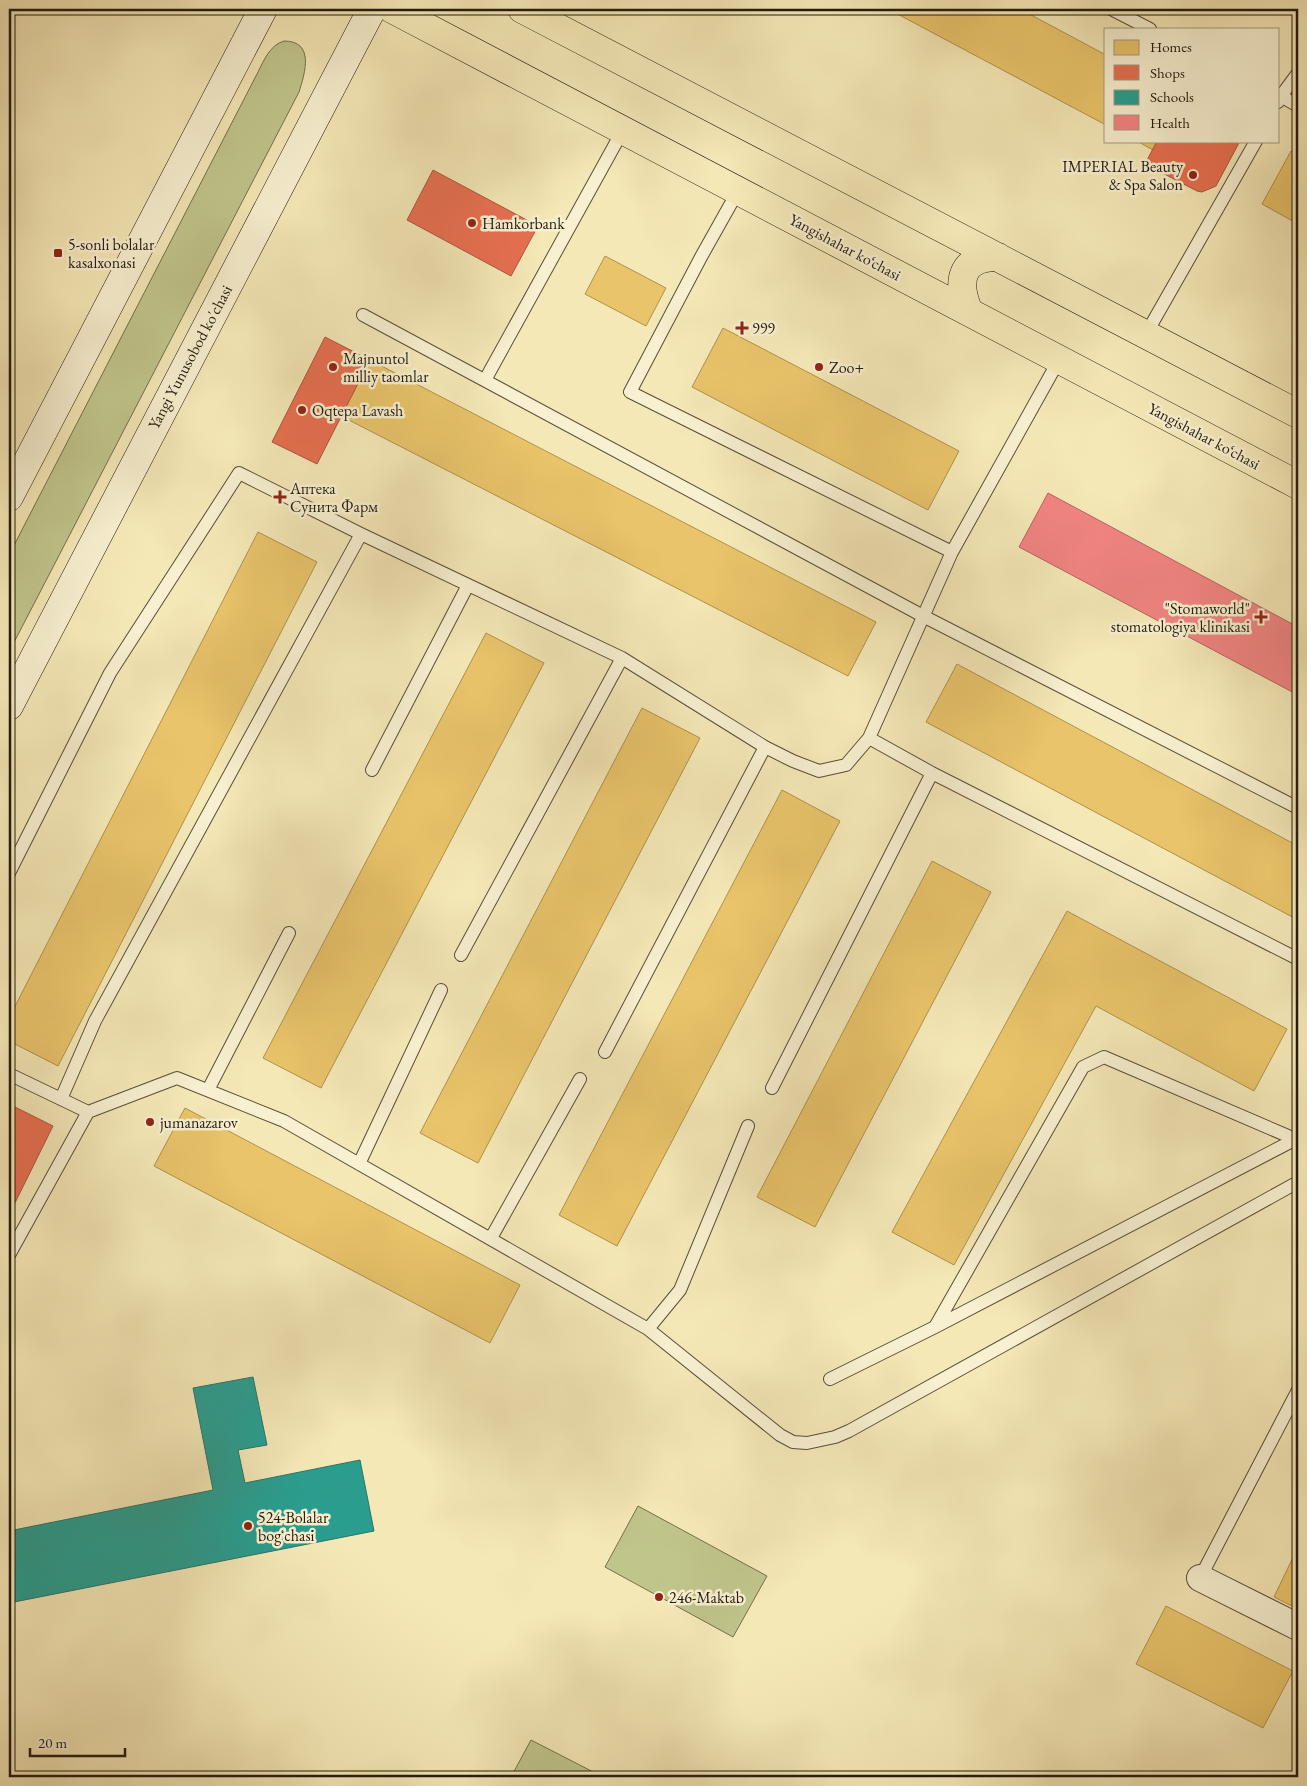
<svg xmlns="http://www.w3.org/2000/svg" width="1307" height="1786" viewBox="0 0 1307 1786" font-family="'EB Garamond',serif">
  <rect width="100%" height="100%" fill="#f5e8b7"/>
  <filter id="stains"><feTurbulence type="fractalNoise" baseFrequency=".004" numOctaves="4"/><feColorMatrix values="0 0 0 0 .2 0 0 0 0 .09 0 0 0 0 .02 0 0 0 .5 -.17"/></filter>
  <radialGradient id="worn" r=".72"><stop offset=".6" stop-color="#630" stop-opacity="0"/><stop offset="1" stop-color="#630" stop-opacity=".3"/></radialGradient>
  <path fill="#c0c58c" stroke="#72704d" d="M284 41C315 41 305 73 299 92L9 652V555L258 72C264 60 270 45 284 41Z
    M638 1506 767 1576 733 1637 605 1567Z
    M531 1740 603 1777H511Z"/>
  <path fill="#e9c46a" stroke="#ae914e" d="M888 9H1020L1106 55V125Z
    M1137 141H1157L1153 150Z
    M1291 151 1298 155V224L1262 204Z
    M605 256 666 288 646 326 585 294Z
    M723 328 959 451 928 510 692 387Z
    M370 360 876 622 848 676 341 416Z
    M258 532 317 562 58 1066 9 1041V1018Z
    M486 633 544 663 321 1088 263 1058Z
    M957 664 1298 846V920L926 722Z
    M642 708 700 738 478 1163 420 1133Z
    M782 790 840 821 617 1246 559 1215Z
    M932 861 991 892 815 1227 757 1197Z
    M1067 911 1287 1029 1254 1091 1096 1006 954 1265 892 1232Z
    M185 1108 520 1285 490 1343 154 1166Z
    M1298 1547V1609L1274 1597Z
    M1166 1606 1293 1671 1263 1728 1136 1664Z"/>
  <path fill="#e76f51" stroke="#ac563d" d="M1157 141H1240L1216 186 1202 192 1197 191 1145 164Z
    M433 170 538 226 511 276 407 220Z
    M325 337 370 360 317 464 272 442Z
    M9 1104 53 1126 9 1215Z"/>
  <path fill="#2a9d8f" stroke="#287668" d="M253 1377 267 1445 238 1450 245 1483 360 1460 374 1531 9 1603V1531L213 1490 193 1388Z"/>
  <path fill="#f28482" stroke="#b4645f" d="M1048 493 1298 627V695L1019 547Z"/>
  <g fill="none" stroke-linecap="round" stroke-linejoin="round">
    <defs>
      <path id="lane" d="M1111 9 1150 29
        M1278 95 1281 96 1298 73
        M1278 102 1281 96 1298 106
        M738 191 701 257 630 392 952 552
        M363 315 923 616 1298 808
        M1146 334 1256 141
        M485 380 623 130
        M869 738 932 773 1298 959
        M372 770 468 585
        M9 873 110 673 239 473 361 534 622 658 765 747 793 761 819 771 846 765 869 738 952 552 1059 360
        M461 955 622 658
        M605 1052 765 747
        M9 1074 88 1112 177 1078 284 1121 648 1329 780 1435 793 1442 807 1443 835 1437 849 1431 1298 1182
        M772 1088 932 773
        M208 1090 289 933
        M61 1099 95 1021 361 534
        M359 1164 441 990
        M491 1238 580 1079
        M9 1255 88 1112
        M935 1327 1083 1067 1104 1057 1295 1139
        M648 1329 680 1290 748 1126
        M830 1379 935 1327 1298 1138
        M1200 1578 1298 1390"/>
      <path id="street" d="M1200 1578 1298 1627"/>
      <path id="secondary" d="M9 497 263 9
        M9 706 372 9"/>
      <path id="primary" d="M392 9 1298 485
        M522 9 1298 414
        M969 312C956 282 960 257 998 257"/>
    </defs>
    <use href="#lane" stroke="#584e38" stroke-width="14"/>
    <use href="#street" stroke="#584e38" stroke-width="28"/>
    <use href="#secondary" stroke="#231a0e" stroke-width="29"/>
    <use href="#primary" stroke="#231a0e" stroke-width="29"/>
    <path stroke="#231a0e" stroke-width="3" stroke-dasharray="4 2.5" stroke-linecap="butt" d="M850 1777 852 1774 857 1777"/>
    <use href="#lane" stroke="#f8f0d0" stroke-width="12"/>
    <use href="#street" stroke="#f8f0d0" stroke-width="26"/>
    <use href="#secondary" stroke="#f8f0d0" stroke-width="28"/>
    <use href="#primary" stroke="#f5e8b7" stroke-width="28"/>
  </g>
  <g fill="#8f2418" stroke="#f8f0d0" stroke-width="2">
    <circle cx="1193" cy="175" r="5"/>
    <circle cx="472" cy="223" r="5"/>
    <rect x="53" y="248" width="10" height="10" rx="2.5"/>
    <path d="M739.5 320.5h5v5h5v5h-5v5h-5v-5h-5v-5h5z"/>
    <circle cx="333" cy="367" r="5"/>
    <circle cx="819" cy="367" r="5"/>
    <circle cx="302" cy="410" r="5"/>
    <path d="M277.5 489.5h5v5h5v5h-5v5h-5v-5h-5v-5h5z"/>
    <path d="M1258.5 609.5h5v5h5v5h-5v5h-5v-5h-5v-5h5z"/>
    <circle cx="150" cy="1122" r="5"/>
    <circle cx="248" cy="1526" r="5"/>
    <circle cx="659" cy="1597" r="5"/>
  </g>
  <g text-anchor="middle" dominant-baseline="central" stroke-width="5" stroke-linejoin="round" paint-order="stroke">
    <g font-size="16" fill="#231a0e" stroke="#f8f0d0" text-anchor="start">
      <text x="1183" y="166" text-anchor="end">IMPERIAL Beauty<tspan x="1183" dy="18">&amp; Spa Salon</tspan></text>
      <text x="482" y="223">Hamkorbank</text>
      <text x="68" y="244">5-sonli bolalar<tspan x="68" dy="18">kasalxonasi</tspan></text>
      <text x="752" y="328">999</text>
      <text x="343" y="358">Majnuntol<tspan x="343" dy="18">milliy taomlar</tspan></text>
      <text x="829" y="367">Zoo+</text>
      <text x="312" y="410">Oqtepa Lavash</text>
      <text x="290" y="488">Аптека<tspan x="290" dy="18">Сунита Фарм</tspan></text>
      <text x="1250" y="608" text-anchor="end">"Stomaworld"<tspan x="1250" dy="18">stomatologiya klinikasi</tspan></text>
      <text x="160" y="1122">jumanazarov</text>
      <text x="258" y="1517">524-Bolalar<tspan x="258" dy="18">bogʻchasi</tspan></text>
      <text x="669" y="1597">246-Maktab</text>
    </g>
    <g font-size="16" fill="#231a0e" stroke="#f8f0d0">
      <text transform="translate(845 247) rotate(28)">Yangishahar ko‘chasi</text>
      <text transform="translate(190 357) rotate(-62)">Yangi Yunusobod ko'chasi</text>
      <text transform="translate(1204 436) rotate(28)">Yangishahar ko‘chasi</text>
    </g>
  </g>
  <rect width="1307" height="1786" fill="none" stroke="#f5e8b7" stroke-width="30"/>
  <rect x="10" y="10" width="1287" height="1766" fill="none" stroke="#231a0e" stroke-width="2.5"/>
  <rect x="15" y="15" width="1277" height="1756" fill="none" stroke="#231a0e"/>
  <rect x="1104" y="28" width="175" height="115" fill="#f8f0d0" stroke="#a39a82"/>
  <rect x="1114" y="40" width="25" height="15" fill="#e9c46a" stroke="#a39a82"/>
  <text x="1150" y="52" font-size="15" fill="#231a0e">Homes</text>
  <rect x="1114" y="65" width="25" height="15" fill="#e76f51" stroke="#a39a82"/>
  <text x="1150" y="78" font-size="15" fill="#231a0e">Shops</text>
  <rect x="1114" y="90" width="25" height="15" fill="#2a9d8f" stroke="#a39a82"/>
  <text x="1150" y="102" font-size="15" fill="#231a0e">Schools</text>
  <rect x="1114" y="115" width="25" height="15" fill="#f28482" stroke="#a39a82"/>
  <text x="1150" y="128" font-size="15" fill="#231a0e">Health</text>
  <path d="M30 1748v8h95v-8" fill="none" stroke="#231a0e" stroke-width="2.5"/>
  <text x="38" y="1748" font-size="15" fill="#231a0e" stroke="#f8f0d0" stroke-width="4" paint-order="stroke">20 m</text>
  <rect width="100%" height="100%" filter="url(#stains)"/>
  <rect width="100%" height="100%" fill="url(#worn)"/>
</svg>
